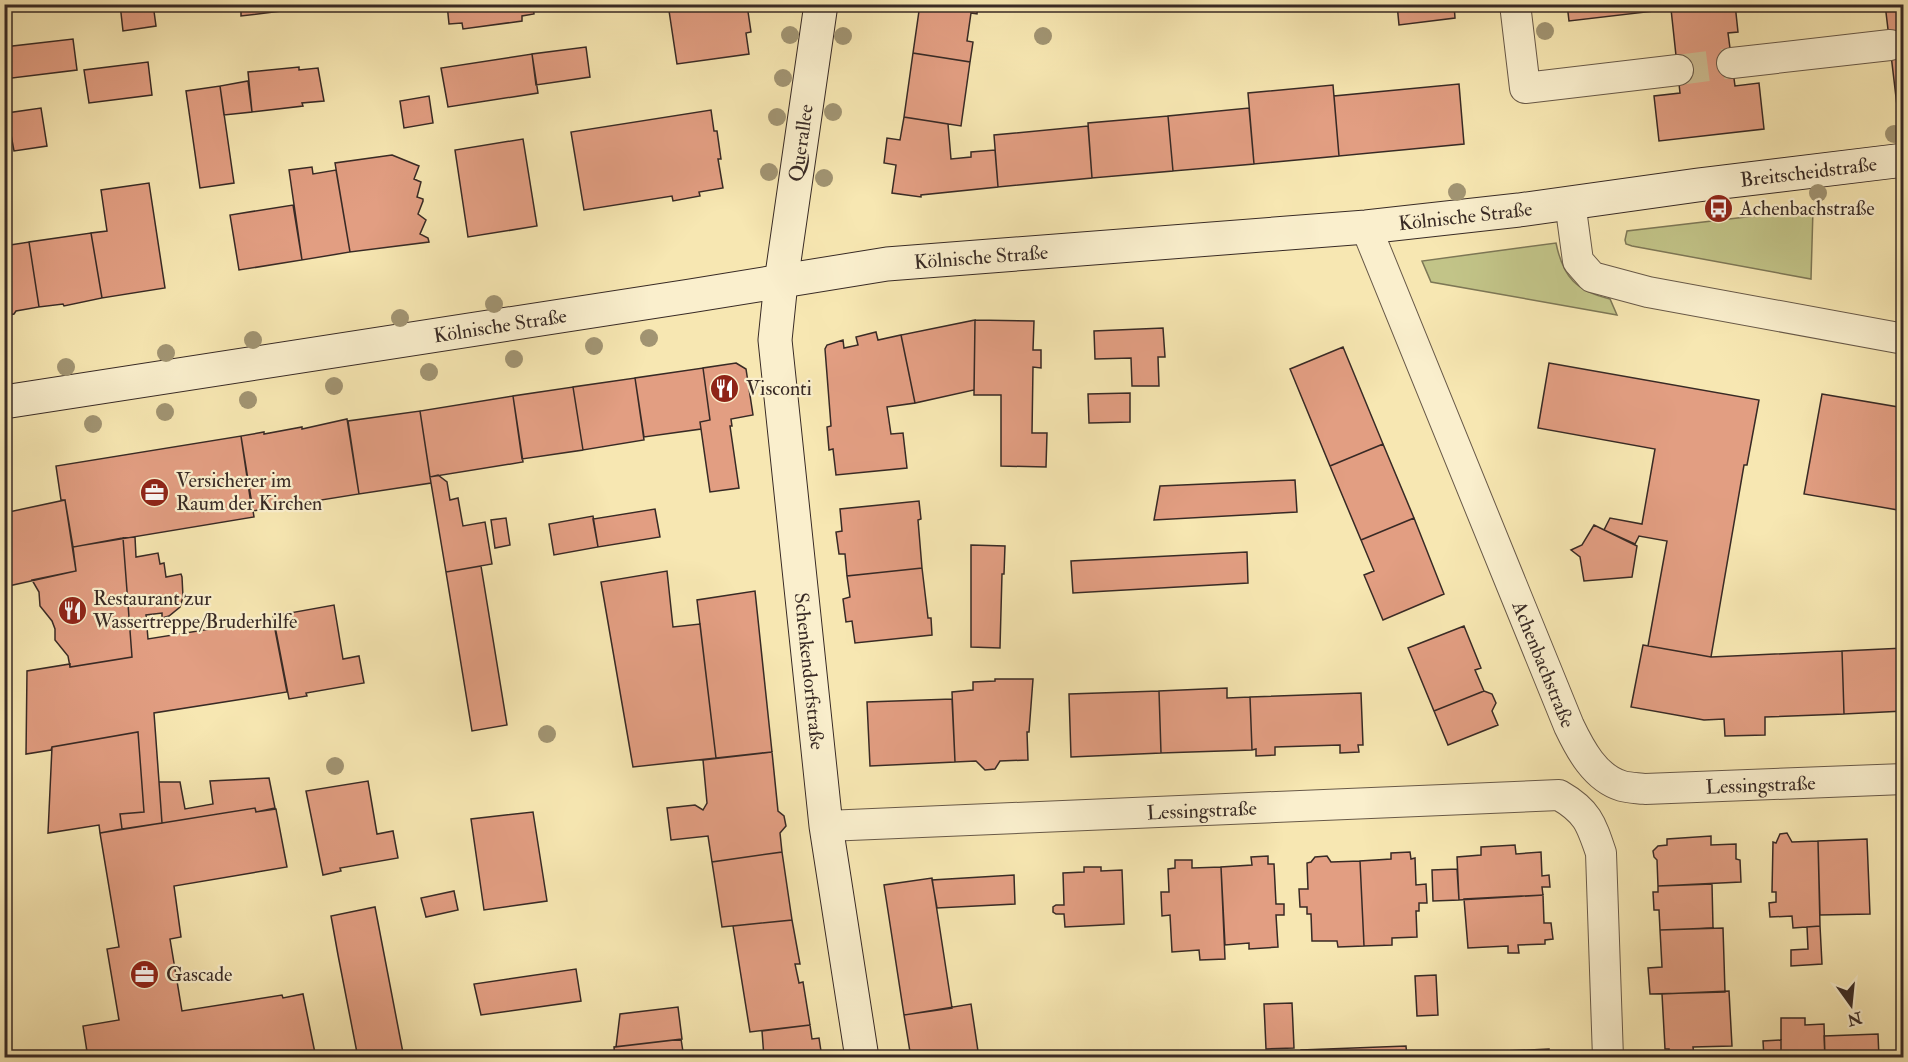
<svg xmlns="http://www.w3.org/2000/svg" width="1908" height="1062" viewBox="0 0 1908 1062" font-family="'IM FELL Double Pica',serif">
  <rect width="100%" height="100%" fill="#f7e7b2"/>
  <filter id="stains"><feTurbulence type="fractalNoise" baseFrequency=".00333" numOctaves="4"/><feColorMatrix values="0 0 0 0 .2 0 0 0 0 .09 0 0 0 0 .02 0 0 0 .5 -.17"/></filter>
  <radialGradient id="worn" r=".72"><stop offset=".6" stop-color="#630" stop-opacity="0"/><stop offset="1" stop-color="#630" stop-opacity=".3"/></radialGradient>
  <path fill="#c2c488" stroke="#7d7756" stroke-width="1.5" d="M1813 209 1811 279 1632 246 1626 244 1625 240 1627 231Z
    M1556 243C1563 277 1576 291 1610 299L1617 315 1431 282 1422 261Z"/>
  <path fill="#e29e82" stroke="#382a25" stroke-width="1.5" d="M120 4H153L156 26 123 31Z
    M241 4H287L290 10 241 16Z
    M447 4H533L534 14 522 16V21L463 29 462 23 449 24Z
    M668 4 747 5 751 32 746 33 749 54 677 64Z
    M920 4H978L977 14 971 13 967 41 973 42 970 62 913 53Z
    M1397 4H1454L1455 18 1399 25Z
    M1567 4H1735L1738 32 1728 33 1735 86 1759 83 1764 129 1659 141 1654 96 1680 93 1671 9 1569 21Z
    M1885 4H1904V114H1898Z
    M73 39 77 70 4 79V47Z
    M586 47 590 77 536 85 532 54Z
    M913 53 970 62 961 126 904 117Z
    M532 54 538 93 448 107 441 68Z
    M148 62 152 95 89 103 84 70Z
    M299 67V70L318 68 324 101 302 103 303 106 252 112 248 72Z
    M248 81 252 112 224 115 220 86Z
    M1459 84 1464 144 1339 156 1334 96Z
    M1333 85 1339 156 1254 164 1248 93Z
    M220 86 234 183 200 188 186 91Z
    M429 96 433 123 404 128 400 101Z
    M41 108 47 146 14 151 7 113Z
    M1249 108 1254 164 1173 171 1168 116Z
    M711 110 714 131H717L721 159H718L723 188 699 192 700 196 673 201 672 196 584 210 571 132Z
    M1168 116 1173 171 1092 178 1088 123Z
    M904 117 948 124 951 159 971 157V152L995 150 998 187 921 195V197L892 193 896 165 884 163 887 138 900 140Z
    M1088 126 1092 178 998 187 994 135Z
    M523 139 537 226 468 237 455 150Z
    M392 155 419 166 414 179 421 182 417 197 423 199V201L418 214 426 220 420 234 428 238 429 242 350 252 335 163Z
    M312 167 313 174 336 170 350 252 302 260 289 170Z
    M149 183 165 288 102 298 91 233 107 231 101 190Z
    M293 205 302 260 239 270 230 215Z
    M91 233 102 298 64 306 63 304 39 307 29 242Z
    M29 242 39 307 16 311 14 314 4 316V246Z
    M975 320 974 390 915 403 901 335Z
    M975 320 1034 321 1033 350H1041V368L1033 367 1032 433H1047L1046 467 1001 466V395H974Z
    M1163 328 1165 357H1158L1159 386H1132L1131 358 1095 359 1094 331Z
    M876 332 878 340 901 335 915 403 887 407 891 434 903 433 907 468 836 475 833 449 829 450 827 427 831 426 825 349 827 345 843 340 844 348 858 345 856 337Z
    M1343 347 1383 444 1330 466 1290 369Z
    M736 363 746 369 753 415 731 419 732 426H730L739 488 710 492 700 422 710 420 703 368Z
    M1549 363 1759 400 1747 465H1744L1711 657 1648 646 1667 541 1639 536 1635 544 1604 530 1610 518 1642 524 1655 449 1538 428Z
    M703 368 710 420 700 422 701 429 644 437 635 378Z
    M635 378 644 440 583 450 573 387Z
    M573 387 583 450 522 459 513 396Z
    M1130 393V422L1089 423 1088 394Z
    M1822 394 1904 408V511L1804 494Z
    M513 396 523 462 430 477 420 411Z
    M420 411 431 483 359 494 348 421Z
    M347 419 359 494 252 511 241 436 264 432V434L302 427V429Z
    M241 436 254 517 73 547 65 500H61L56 466Z
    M1383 444 1414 518 1361 540 1330 466Z
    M438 475 447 482 450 500 458 498 463 526 485 522 492 564 446 572 430 477Z
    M1295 480 1297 512 1154 520 1160 486Z
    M65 500 76 571 4 587V513Z
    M919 501 921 519 918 520 922 568 847 576 845 554H839L836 532 842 531 840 509Z
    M655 509 660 537 598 547 593 519Z
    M593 516 598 547 554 555 549 524Z
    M506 518 510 545 495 548 491 520Z
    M1414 518 1444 594 1383 620 1364 575 1374 571 1361 540Z
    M1594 525 1637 546 1632 577 1584 581 1580 557 1571 550 1582 545Z
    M135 537 136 557 158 553 160 564 164 563 166 577 181 574 182 577 183 597 180 607 169 616 162 618V613L146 615 148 639 273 619 287 692 154 713 162 823 122 829 120 814 144 812 138 732 52 747 51 750 26 754 27 671 70 664V667L132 657 123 538Z
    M123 538 132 657 70 667 68 656 55 640V629L52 621 40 606 39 592 32 580 76 571 73 547Z
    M971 545 1005 546 1004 574H1002L1000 648 971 647Z
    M1247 552 1248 583 1073 593 1071 561Z
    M481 566 507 725 472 731 446 572Z
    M922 568 928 618H931L932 635 855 643 852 621 846 622 843 599 850 597 847 576Z
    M667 571 673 627 700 624 716 758 633 767 601 582Z
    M755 591 772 752 716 758 697 600Z
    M334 605 343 659 359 656 364 683 306 693 307 696 289 699 273 616Z
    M1464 626 1481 668 1475 670 1484 691 1434 711 1408 648Z
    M1643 645 1711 657 1842 651 1844 714 1765 717V735L1725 736 1724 719 1704 720 1631 707Z
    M1904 648V711L1844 714 1842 651Z
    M995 679H1033L1029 732H1027L1028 760 1000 761 995 769 985 770 976 761 955 762 952 692 973 690V682L995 681Z
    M1227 688V698L1250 697 1252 750 1161 753 1159 691Z
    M1159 691 1161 753 1071 757 1069 694Z
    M1484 691 1492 694 1496 703 1492 711 1498 725 1448 745 1434 711Z
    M1361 693 1363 745H1358L1359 752 1340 753V745L1275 747V755L1256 756V749L1252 750 1250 697Z
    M952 699 955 762 870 766 867 702Z
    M138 732 144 812 120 814 122 829 100 833 99 825 48 833 52 747Z
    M772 752 778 811 784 816 786 826 780 833 782 852 712 862 708 836 671 840 667 808 695 805 703 810 707 803 703 760Z
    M269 778 275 808 256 812 255 808 162 823 159 782H180L185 809 213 804 210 781Z
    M368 781 377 834 393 831 398 858 340 868 341 871 323 875 306 791Z
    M255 808 256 812 276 809 287 867 174 886 181 937 170 939 182 1011 282 995 283 998 303 994 315 1053 285 1058H88L83 1026 119 1020 107 949 119 947 100 833Z
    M533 812 547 901 484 910 471 819Z
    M1787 833 1792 842 1818 841 1820 926 1793 928 1792 916 1770 917 1769 903 1776 902V892H1772L1773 842 1776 843 1780 834Z
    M1711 836V845L1736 844V859L1740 860 1741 882 1658 886 1657 860 1654 857 1653 851 1658 846 1667 845V839Z
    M1867 839 1870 914 1820 915 1818 841Z
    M1515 845 1516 854 1541 852 1542 876 1549 875 1550 887H1542L1543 895 1459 900 1457 857 1481 855V847Z
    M782 852 792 920 722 927 712 862Z
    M1410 852 1411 859 1415 858 1416 885 1426 884 1427 903H1419V911H1416L1417 937 1392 938V945L1364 946 1360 861 1391 859V853Z
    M1268 856V864H1274L1276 904H1284V915H1276L1278 947 1249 949V943L1225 945 1221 867 1252 865 1251 857Z
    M1327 856 1331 862 1360 861 1364 946 1338 947 1337 941H1312L1311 914H1307V907H1300L1299 889H1308L1307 863 1311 862 1315 857Z
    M1175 860H1192V868L1221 867 1225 959 1200 960 1199 950 1172 952 1170 915 1162 916 1161 892H1169L1168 869 1175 868Z
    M1084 867H1101V871L1122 870 1124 924 1065 927 1064 914H1056L1053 912V907L1056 905H1064L1063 873 1084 872Z
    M1457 869 1459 900 1433 901 1432 870Z
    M1014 875 1015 904 937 908 932 880Z
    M932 878 952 1008 904 1015 884 885Z
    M1712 884 1713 928 1660 930 1659 910H1654L1653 892H1658V886Z
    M454 891 458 910 426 917 421 898Z
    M1543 895 1544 923H1551L1553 939 1545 940V944L1518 945 1519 953H1508V946L1468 948 1464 899Z
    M375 907 404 1058H358L338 955 331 916Z
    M792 920 800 964H795L799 983 803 982 810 1025 750 1032 733 926Z
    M1820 926 1822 964 1791 966V950L1808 949 1807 927Z
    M1723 928 1725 992 1650 994 1648 968 1662 967 1660 930Z
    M576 969 581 1001 481 1015 474 984Z
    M1436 975 1438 1015 1417 1016 1415 976Z
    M1729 991 1732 1046 1693 1047 1694 1055 1669 1056V1049H1665L1662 994Z
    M1900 992H1904V1058H1903Z
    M1292 1003 1294 1048 1266 1049 1264 1004Z
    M971 1004 979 1058H911L904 1015Z
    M678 1007 682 1039 616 1047 620 1014Z
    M1781 1018H1805V1025L1824 1024 1825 1058H1781Z
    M810 1025 812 1039 819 1038 822 1058H764L762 1031Z
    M1878 1034 1879 1058H1825L1824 1036Z
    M681 1039 684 1058H615L614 1047Z
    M1781 1040V1058H1764L1763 1041Z
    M1406 1046 1407 1058H1301V1050Z
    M1549 1049V1058H1506L1505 1051Z
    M1084 1053V1058H1030V1056Z"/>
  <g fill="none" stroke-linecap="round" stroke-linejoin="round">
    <path stroke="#d1c196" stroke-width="30" stroke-dasharray="30 15" stroke-linecap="butt" d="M1678 70 1732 63"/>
    <defs>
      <g id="street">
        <path d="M1515 4 1525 88 1678 70"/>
        <path d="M1732 63 1890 45"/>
        <path d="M1570 202 1578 261 1592 277 1648 292 1904 339"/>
        <path id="s1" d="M1366 227 1569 726C1580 749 1595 778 1622 786 1629 788 1638 788 1645 789L1904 779"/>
        <path id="s2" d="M826 826 1559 795C1587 811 1591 823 1601 853L1608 1058"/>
      </g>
      <g id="secondary">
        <path id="s3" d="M821 4 781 282 775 340 826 826 862 1058"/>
        <path id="s4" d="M4 402 690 296 887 264 1366 227 1519 210 1698 185 1904 160"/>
      </g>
    </defs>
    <use href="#street" stroke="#685948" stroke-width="32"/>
    <use href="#secondary" stroke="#382a25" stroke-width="35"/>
    <use href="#street" stroke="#faefcd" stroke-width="30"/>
    <use href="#secondary" stroke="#faefcd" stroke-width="33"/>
  </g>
  <g fill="#a19472">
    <circle cx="1545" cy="31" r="9"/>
    <circle cx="790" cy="35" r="9"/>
    <circle cx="843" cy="36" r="9"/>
    <circle cx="1043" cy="36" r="9"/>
    <circle cx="783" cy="78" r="9"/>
    <circle cx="833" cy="112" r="9"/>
    <circle cx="777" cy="117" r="9"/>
    <circle cx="1894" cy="134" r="9"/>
    <circle cx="769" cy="172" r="9"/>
    <circle cx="824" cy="178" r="9"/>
    <circle cx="1457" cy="192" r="9"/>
    <circle cx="1818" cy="193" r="9"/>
    <circle cx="494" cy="304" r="9"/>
    <circle cx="400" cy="318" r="9"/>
    <circle cx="649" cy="338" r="9"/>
    <circle cx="253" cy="340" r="9"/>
    <circle cx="594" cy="346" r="9"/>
    <circle cx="166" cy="353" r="9"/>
    <circle cx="514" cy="359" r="9"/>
    <circle cx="66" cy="367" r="9"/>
    <circle cx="429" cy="372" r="9"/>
    <circle cx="334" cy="386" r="9"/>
    <circle cx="248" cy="400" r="9"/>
    <circle cx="165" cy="412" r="9"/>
    <circle cx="93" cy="424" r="9"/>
    <circle cx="547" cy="734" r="9"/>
    <circle cx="335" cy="766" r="9"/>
  </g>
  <defs>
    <symbol id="bus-disc" viewBox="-11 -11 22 22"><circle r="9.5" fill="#8f2418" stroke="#faefcd"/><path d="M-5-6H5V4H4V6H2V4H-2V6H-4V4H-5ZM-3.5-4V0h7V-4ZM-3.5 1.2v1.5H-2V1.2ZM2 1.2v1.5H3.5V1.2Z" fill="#fff"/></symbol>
    <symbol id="restaurant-disc" viewBox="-11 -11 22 22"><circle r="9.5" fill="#8f2418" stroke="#faefcd"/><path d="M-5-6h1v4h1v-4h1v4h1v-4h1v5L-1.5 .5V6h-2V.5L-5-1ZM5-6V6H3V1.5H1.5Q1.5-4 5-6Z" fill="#fff"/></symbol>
    <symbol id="office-disc" viewBox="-11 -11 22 22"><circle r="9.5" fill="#8f2418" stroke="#faefcd"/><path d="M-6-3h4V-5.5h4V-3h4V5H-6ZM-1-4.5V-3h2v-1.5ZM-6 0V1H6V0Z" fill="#fff"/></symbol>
  </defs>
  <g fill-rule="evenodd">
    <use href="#bus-disc" x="1702" y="192" width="33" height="33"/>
    <use href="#restaurant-disc" x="708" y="372" width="33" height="33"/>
    <use href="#office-disc" x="138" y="476" width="33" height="33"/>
    <use href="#restaurant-disc" x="56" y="594" width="33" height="33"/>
    <use href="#office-disc" x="128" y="958" width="33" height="33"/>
  </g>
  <g text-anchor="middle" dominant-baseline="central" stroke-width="4.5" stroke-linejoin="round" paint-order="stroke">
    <g font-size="20" fill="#382a25" stroke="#faefcd">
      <text transform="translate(801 143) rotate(-82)">Querallee</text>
      <text stroke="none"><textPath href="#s4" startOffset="1820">Breitscheidstraße</textPath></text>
      <text stroke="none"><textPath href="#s4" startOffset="1474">Kölnische Straße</textPath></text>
      <text stroke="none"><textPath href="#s4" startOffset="988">Kölnische Straße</textPath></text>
      <text stroke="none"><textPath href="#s4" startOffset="502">Kölnische Straße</textPath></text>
      <text stroke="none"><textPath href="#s1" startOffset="472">Achenbachstraße</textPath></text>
      <text stroke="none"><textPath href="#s3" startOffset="672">Schenkendorfstraße</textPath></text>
      <text stroke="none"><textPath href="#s1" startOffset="760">Lessingstraße</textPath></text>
      <text stroke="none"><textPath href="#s2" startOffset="376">Lessingstraße</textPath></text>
    </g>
    <g font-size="20" fill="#382a25" stroke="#faefcd" text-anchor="start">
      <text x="1740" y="208">Achenbachstraße</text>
      <text x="746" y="388">Visconti</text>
      <text x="176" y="480">Versicherer im<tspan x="176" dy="23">Raum der Kirchen</tspan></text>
      <text x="93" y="598">Restaurant zur<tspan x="93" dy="23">Wassertreppe/Bruderhilfe</tspan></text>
      <text x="166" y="974">Gascade</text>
    </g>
  </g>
  <rect width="1908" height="1062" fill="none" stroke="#f7e7b2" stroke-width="24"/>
  <rect x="6" y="6" width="1896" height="1050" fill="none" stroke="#382a25" stroke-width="3"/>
  <rect x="12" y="12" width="1884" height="1038" fill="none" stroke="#382a25" stroke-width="1.5"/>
  <g transform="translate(1851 1005) rotate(165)" stroke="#faefcd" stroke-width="4.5" paint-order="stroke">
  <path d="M0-4.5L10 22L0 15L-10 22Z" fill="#382a25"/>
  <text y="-9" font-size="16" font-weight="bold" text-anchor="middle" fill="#382a25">N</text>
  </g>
  <rect width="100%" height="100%" filter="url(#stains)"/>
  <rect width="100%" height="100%" fill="url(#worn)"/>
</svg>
